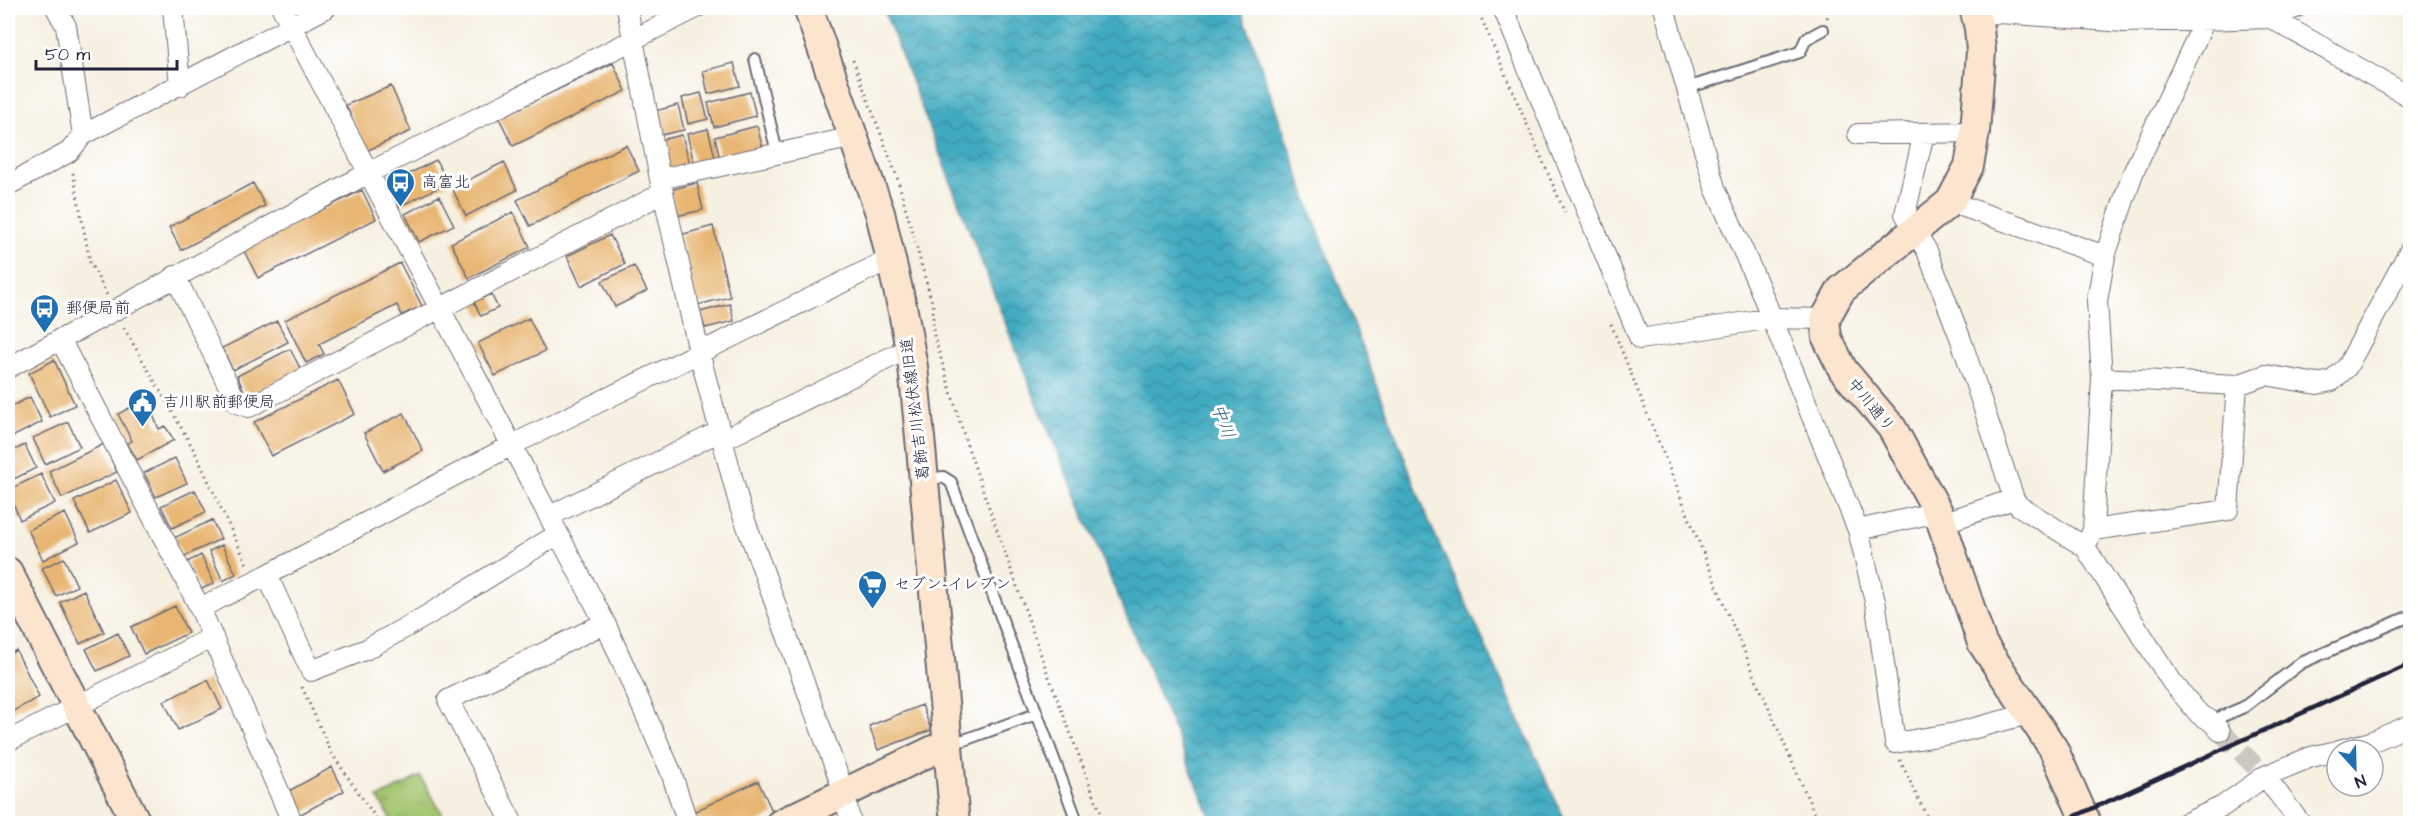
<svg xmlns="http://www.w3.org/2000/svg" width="2418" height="831" viewBox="0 0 2418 831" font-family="'Architects Daughter','Klee One',sans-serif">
  <defs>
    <pattern id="park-tufts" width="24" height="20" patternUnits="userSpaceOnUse" patternTransform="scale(1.5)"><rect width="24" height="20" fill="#a2c56e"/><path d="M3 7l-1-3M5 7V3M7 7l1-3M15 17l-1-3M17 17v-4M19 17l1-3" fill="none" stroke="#8ba960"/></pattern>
    <pattern id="water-waves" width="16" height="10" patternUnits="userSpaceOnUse" patternTransform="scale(1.5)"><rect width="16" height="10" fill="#41abc0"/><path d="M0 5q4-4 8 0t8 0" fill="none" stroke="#368b9d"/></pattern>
  </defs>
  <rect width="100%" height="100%" fill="#fff"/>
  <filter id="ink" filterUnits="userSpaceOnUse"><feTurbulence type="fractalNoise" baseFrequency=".0167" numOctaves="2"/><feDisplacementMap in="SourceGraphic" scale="12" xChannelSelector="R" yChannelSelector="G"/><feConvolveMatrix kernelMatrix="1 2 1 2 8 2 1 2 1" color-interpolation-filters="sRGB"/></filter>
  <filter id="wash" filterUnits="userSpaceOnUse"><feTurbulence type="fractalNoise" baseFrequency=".008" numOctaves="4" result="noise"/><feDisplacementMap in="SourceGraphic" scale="24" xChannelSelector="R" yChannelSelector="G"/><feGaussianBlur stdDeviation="1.35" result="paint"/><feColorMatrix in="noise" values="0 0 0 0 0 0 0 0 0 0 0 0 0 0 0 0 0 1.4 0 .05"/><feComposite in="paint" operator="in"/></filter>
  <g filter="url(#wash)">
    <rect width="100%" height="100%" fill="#f6f0e1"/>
    <path fill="url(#park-tufts)" stroke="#627454" stroke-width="1.5" d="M420 776 448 823H393L378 798Z"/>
    <path fill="url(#water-waves)" stroke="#32667e" stroke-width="1.5" d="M883 8H1241L1312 214 1427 517 1566 823H1213L1029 384Z"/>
    <g id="blocks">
      <path fill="#e8b672" d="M613 63 626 91 513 146 499 118Z
        M734 63 740 86 708 94 703 71Z
        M391 86 411 131 366 151 346 105Z
        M750 92 756 116 714 127 708 103Z
        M701 93 708 119 688 124 682 98Z
        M678 105 684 130 661 135 655 111Z
        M757 126 763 149 720 160 715 137Z
        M708 129 716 161 695 167 687 134Z
        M682 135 690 164 668 170 661 140Z
        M626 145 639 171 530 226 517 200Z
        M436 160 448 183 398 207 387 185Z
        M504 162 517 190 466 216 452 188Z
        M253 183 265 206 181 250 169 227Z
        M697 183 703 210 676 216 670 190Z
        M362 190 376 219 258 278 243 249Z
        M439 196 454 225 419 242 405 214Z
        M513 212 530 247 469 278 451 243Z
        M713 226 730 297 697 305 680 235Z
        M610 235 625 264 581 286 567 256Z
        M400 263 422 306 402 315 397 305 319 344 324 354 306 363 285 320Z
        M634 266 647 291 615 307 602 281Z
        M491 294 498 308 481 316 474 302Z
        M730 304 734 321 705 328 700 312Z
        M529 318 545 351 495 376 478 343Z
        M277 321 288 342 233 370 222 348Z
        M290 349 301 370 247 397 237 376Z
        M54 360 75 405 50 417 29 373Z
        M338 380 355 414 271 456 254 422Z
        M30 397 42 422 8 439V408Z
        M146 399 159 429 165 426 174 440 137 460 127 443 132 441 118 414Z
        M404 413 423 451 383 471 364 433Z
        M68 422 80 447 45 464 33 438Z
        M104 444 117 472 62 498 49 471Z
        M25 445 36 468 8 482V453Z
        M175 458 187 483 156 497 144 473Z
        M41 474 55 503 20 520 8 490Z
        M116 480 132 513 90 533 74 501Z
        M195 490 206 512 172 528 161 506Z
        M65 513 79 542 43 560 28 530Z
        M212 520 221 539 183 557 174 538Z
        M222 545 236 574 223 581 209 551Z
        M201 555 214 583 200 590 187 562Z
        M64 558 77 586 56 596 42 568Z
        M84 590 104 632 80 644 60 602Z
        M175 606 188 633 144 654 131 627Z
        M118 633 129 656 97 671 86 649Z
        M16 650 39 697 8 714V655Z
        M208 680 222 709 178 730 164 701Z
        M922 705 931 730 878 750 869 726Z
        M332 767 344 791 299 815 287 792Z
        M758 781 774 815 755 824H699L693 812Z"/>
    </g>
  </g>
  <g filter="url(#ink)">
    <use href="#blocks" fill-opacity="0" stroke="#6c6a75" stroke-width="1.5"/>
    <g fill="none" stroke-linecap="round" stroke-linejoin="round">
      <path stroke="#ccc7c0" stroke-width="20" stroke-dasharray="20 10" stroke-linecap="butt" d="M2220 731 2265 776"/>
      <defs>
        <path id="lane" d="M755 59 777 153
          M1687 88 1800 52 1806 39 1823 30
          M924 480 943 477 951 482 1078 824
          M2211 721 2244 707 2301 663 2410 616
          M949 743 964 740 1036 714"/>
        <path id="street" d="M56 8 66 26 83 135
          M173 8 180 86
          M282 8 605 623 671 772 688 824
          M627 8 660 179 699 352 740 507 844 792 851 824
          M1503 8 1640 339 1772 318 1825 319
          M1664 8 1715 188 1758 284 1858 530 1876 606 1895 743 1956 733 2028 714
          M1976 14 2000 13 2124 22 2271 18 2410 97
          M2271 18 2295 8
          M1924 133 1905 214 1927 251 1961 340 2014 499 2019 506 2085 547 2172 682 2199 714 2211 721 2220 731
          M1858 134 1975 132
          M660 179 854 137
          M8 185 69 152 83 135 326 8
          M1950 202 2105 256
          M175 276 237 403 249 407 663 193
          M60 339 200 608 293 824
          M8 368 370 172 696 8
          M2102 378 2237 385 2266 375 2317 384 2332 381 2347 367 2410 250
          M550 516 710 436H731L895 355 910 352
          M1942 523 2014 499
          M1858 530 1938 512
          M2093 530 2102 378 2097 301 2105 256 2133 173 2206 18
          M2089 539 2093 530 2228 510 2237 385
          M267 575 311 671 367 649 426 616 558 534
          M200 608 267 575 512 445 890 259
          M8 741 213 637
          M2339 750 2371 742 2410 725
          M2265 776 2301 824
          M513 824 448 700 605 623
          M2184 824 2223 806 2265 776 2311 757 2337 751"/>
        <path id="secondary" d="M808 8 880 213 903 311 913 367 921 448 955 824
          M1974 8 1979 28 1981 51 1975 132 1969 166 1950 202 1841 290 1825 319 1827 338 1843 370 1892 428 1938 512 1982 643 2053 748 2087 824
          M8 572 137 824
          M780 824 948 743"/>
      </defs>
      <use href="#lane" stroke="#6c6a75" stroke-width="14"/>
      <use href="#street" stroke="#6c6a75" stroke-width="22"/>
      <use href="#secondary" stroke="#6c6a75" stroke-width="32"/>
      <path stroke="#6c6a75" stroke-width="3" stroke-dasharray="1.5 4.5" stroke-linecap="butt" d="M1477 8 1565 213
        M1929 8 1950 11
        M1827 18 1829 12 1837 8
        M853 60 897 177 933 306V332L967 445 1046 669 1105 824
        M73 173 90 262 107 295
        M1611 324 1728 614 1819 824
        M124 328 194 450 247 564
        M302 687 332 754 380 824
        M1900 760 1930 824"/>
      <use href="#lane" stroke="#fff" stroke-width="10"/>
      <use href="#street" stroke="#fff" stroke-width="20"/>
      <use href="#secondary" stroke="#fce5cf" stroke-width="28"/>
      <path stroke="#22223b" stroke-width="4.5" d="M2058 824 2410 664"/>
    </g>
  </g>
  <defs>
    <symbol id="bus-pin" viewBox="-11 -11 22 30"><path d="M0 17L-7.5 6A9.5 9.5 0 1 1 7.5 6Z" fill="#1f6fb2" stroke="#fff"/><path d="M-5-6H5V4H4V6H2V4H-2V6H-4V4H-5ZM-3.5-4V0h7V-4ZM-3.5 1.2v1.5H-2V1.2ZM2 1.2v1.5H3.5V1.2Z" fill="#fff"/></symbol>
    <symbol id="civic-pin" viewBox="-11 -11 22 30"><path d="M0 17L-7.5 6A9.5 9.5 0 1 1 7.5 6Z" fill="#1f6fb2" stroke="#fff"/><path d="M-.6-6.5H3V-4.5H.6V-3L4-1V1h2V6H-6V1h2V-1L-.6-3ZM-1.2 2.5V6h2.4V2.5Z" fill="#fff"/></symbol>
    <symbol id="supermarket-pin" viewBox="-11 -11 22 30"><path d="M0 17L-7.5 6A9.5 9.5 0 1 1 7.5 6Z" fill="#1f6fb2" stroke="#fff"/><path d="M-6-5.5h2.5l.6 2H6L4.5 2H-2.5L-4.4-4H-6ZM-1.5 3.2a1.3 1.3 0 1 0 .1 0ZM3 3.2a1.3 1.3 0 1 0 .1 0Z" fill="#fff"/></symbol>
  </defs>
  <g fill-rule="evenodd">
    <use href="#bus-pin" x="384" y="166" width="33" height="45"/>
    <use href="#bus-pin" x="28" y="292" width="33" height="45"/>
    <use href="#civic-pin" x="126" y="386" width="33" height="45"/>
    <use href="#supermarket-pin" x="856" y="568" width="33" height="45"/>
  </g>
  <g text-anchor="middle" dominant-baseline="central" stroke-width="6" stroke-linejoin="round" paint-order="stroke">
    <g font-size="16" fill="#22223b" stroke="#fff" text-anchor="start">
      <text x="422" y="182">高富北</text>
      <text x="66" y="308">郵便局前</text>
      <text x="163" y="402">吉川駅前郵便局</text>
      <text x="894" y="584">セブン-イレブン</text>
    </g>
    <g font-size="16" fill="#22223b" stroke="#fff">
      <text transform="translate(1871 405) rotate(51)">中川通り</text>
      <text transform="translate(915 409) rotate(-97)">葛飾吉川松伏線旧道</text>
    </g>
    <g font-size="18" font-style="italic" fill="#306077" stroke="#fff">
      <text transform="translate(1223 421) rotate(70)">中川</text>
    </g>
  </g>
  <rect width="2418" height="831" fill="none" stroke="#fff" stroke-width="30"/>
  <g transform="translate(2355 768) rotate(158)"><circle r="28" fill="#ffffff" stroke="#a7a7b1" stroke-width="1.5"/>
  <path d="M0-4.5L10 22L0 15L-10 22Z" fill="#1f6fb2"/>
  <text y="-9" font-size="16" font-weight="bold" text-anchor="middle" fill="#22223b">N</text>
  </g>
  <path d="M36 60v9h141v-9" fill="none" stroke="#22223b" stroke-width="3"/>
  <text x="45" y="60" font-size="18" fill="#22223b" stroke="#ffffff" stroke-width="4.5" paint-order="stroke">50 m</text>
</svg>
